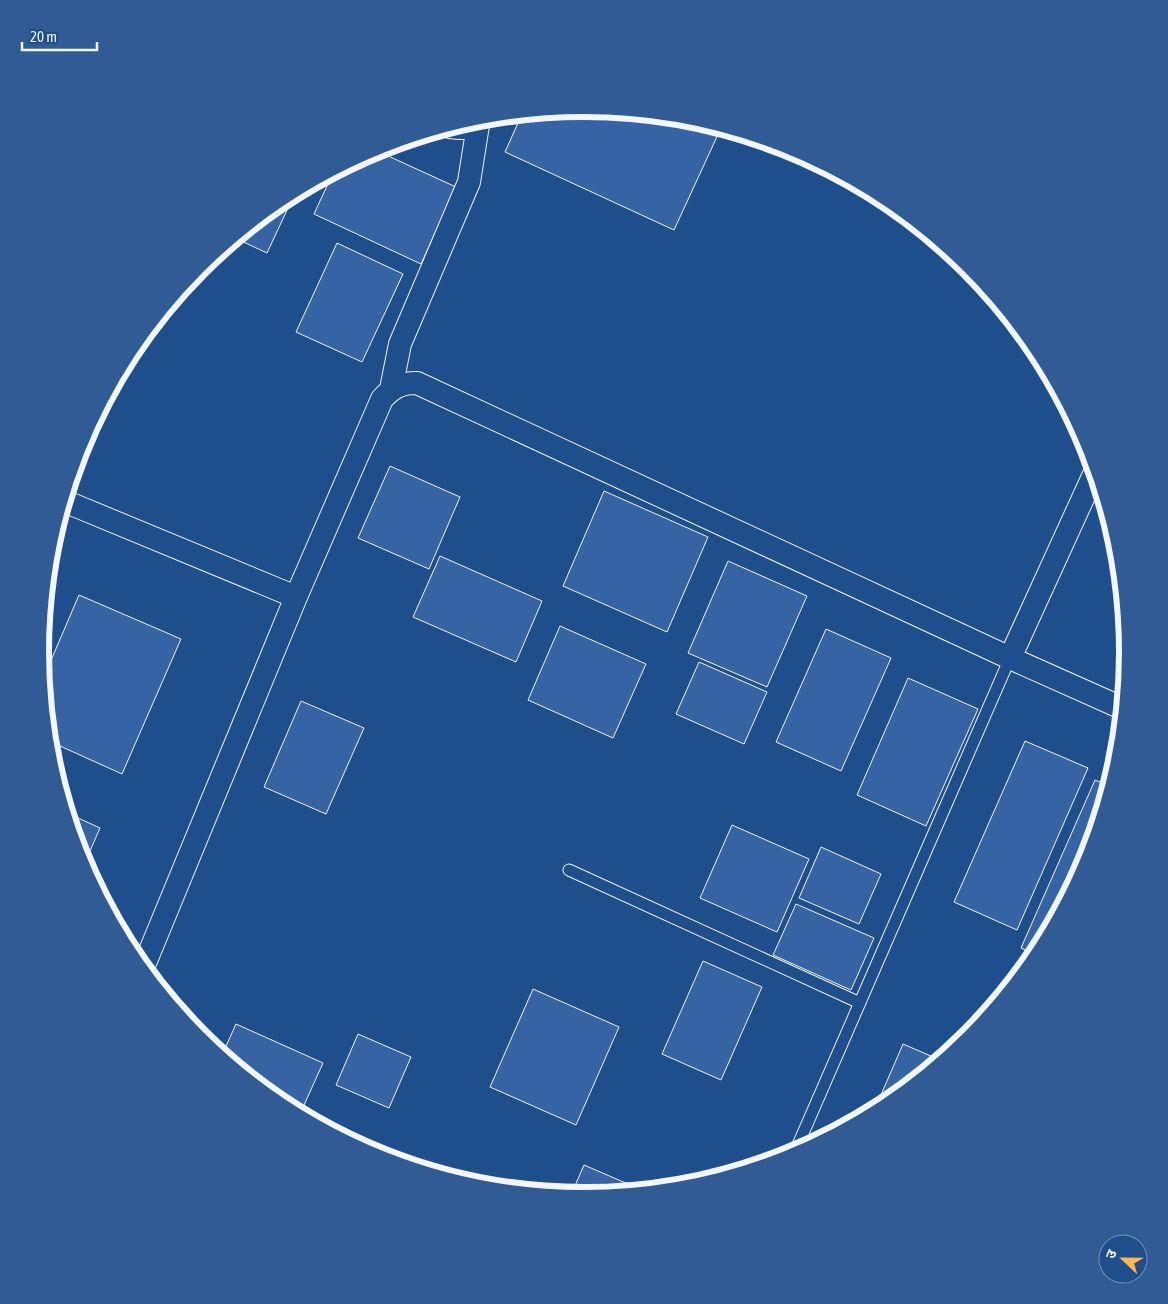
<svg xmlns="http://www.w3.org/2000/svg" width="1168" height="1304" viewBox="0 0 1168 1304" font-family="'Asap Condensed','Noto Sans Devanagari',sans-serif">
  <rect width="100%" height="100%" fill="#1f4e8c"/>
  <path fill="#3563a3" stroke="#f2f6ff" d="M584 108 690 119 721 128 674 230 505 152 522 114Z
    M375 150 456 187 421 264 314 214 333 173Z
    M295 193 267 253 235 238 282 200Z
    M337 243 403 274 362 362 296 332Z
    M390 466 460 497 429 569 358 538Z
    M604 491 708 537 667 632 563 586Z
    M440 556 542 601 516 662 413 617Z
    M728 561 807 596 767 687 688 653Z
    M79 595 181 639 122 774 49 741 43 679Z
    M560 626 646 664 613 738 528 700Z
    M826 629 891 658 841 771 776 742Z
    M699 662 767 692 744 744 676 714Z
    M908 678 978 709 926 826 857 795Z
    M301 701 364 728 326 814 264 787Z
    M1025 741 1088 768 1017 930 954 902Z
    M1095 780 1109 786 1086 860 1036 955 1021 948Z
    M67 813 100 828 84 865 81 860Z
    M732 825 809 859 777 932 700 898Z
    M821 847 881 874 859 924 799 898Z
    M796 904 874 938 851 990 773 955Z
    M703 961 762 987 721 1080 662 1054Z
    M533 989 619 1027 576 1125 490 1087Z
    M236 1024 323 1063 300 1114 282 1104 222 1055Z
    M358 1034 411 1057 389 1108 336 1085Z
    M903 1044 940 1060 886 1104 874 1111Z
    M584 1165 642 1190 584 1196 571 1195Z"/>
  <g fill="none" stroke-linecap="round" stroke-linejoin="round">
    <defs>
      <path id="service" d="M569 870 860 1003
        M794 1154 1010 658"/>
      <path id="minor" d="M450 127C464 129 474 129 483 118
        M391 389 400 344 469 182 478 125
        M64 501 296 597
        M1010 658 1095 472
        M143 968 296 597 382 399C393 387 401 383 417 383L1010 658 1122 708"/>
    </defs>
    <use href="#service" stroke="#f2f6ff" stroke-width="13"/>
    <use href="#minor" stroke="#f2f6ff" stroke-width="24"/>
    <use href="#service" stroke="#1f4e8c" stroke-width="11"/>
    <use href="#minor" stroke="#1f4e8c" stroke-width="22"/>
  </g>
  <path d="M0 0H1168V1304H0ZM49 652a535 535 0 1 1 1070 0a535 535 0 1 1-1070 0Z" fill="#305b95" fill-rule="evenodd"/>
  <path fill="none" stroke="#f2f6ff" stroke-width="6" d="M49 652a535 535 0 1 1 1070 0a535 535 0 1 1-1070 0Z"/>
  <g transform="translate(1123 1259) rotate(292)"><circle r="24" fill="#1f4e8c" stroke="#7391ba"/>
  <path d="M0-4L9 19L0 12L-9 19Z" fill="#ffb74d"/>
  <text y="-8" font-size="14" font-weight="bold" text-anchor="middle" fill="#f2f6ff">उ</text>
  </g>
  <path d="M22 42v8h75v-8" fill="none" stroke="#f2f6ff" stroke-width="2.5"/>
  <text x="30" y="42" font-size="15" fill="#f2f6ff" stroke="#1f4e8c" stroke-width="4" paint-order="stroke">20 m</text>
</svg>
